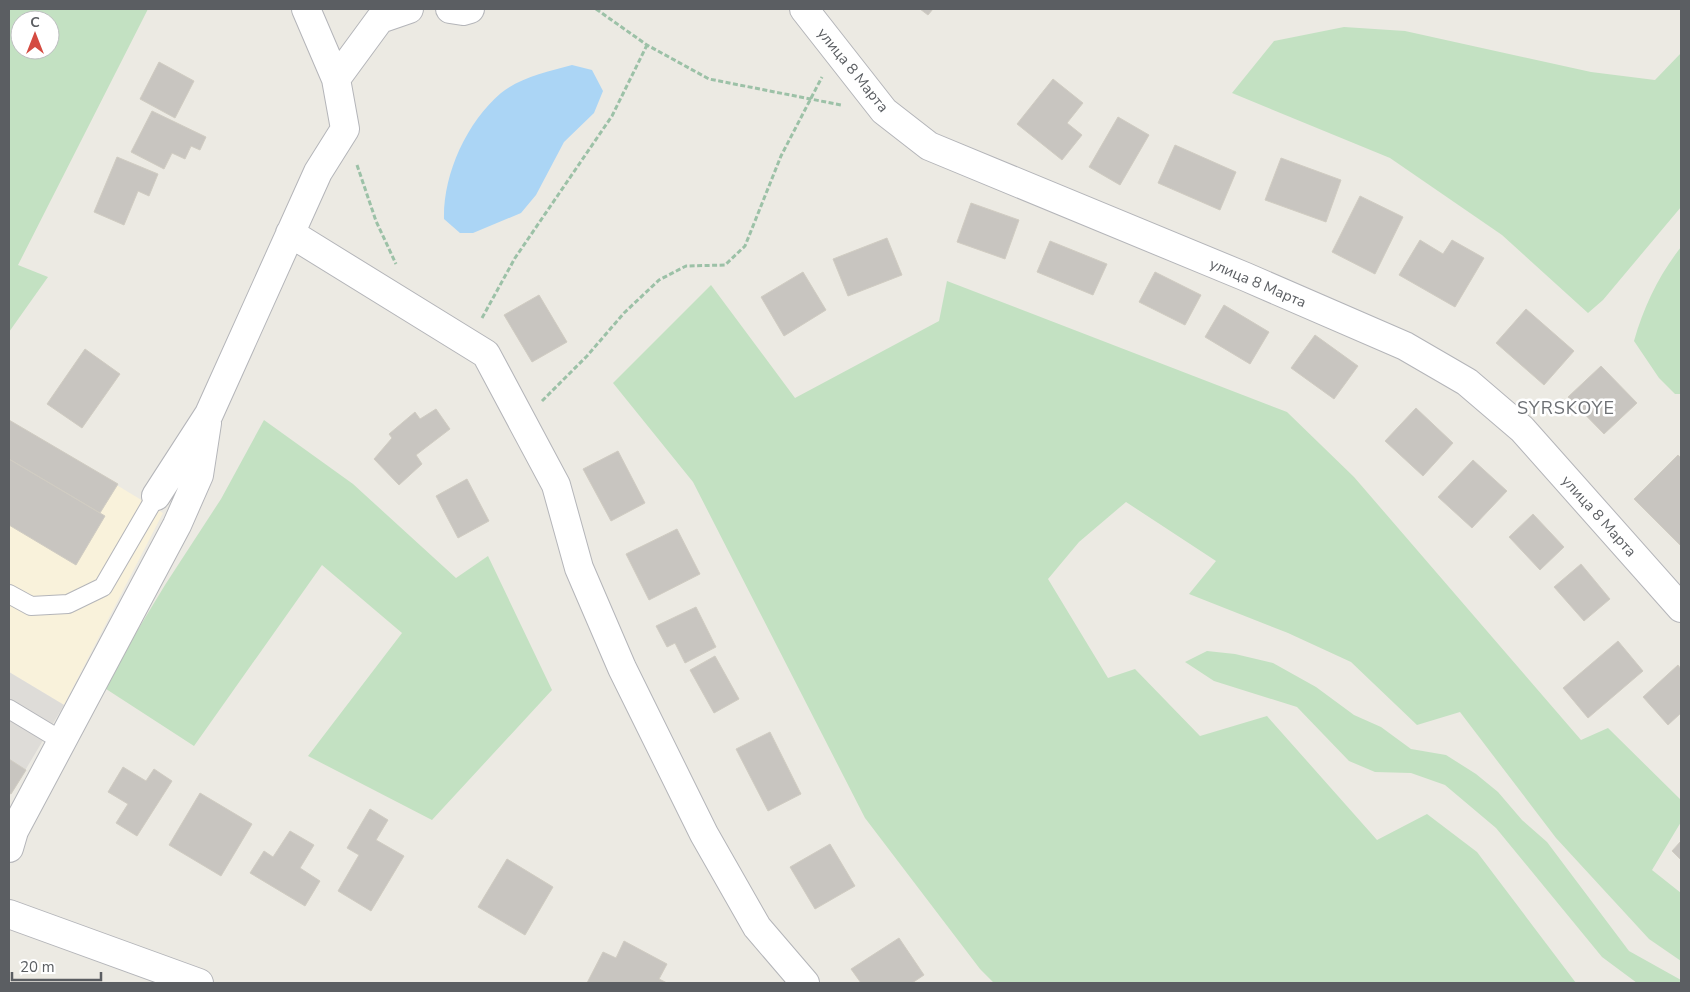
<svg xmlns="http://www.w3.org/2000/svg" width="1690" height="992" viewBox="0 0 1690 992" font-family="'Nunito Sans',sans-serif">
  <rect width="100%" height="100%" fill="#eceae3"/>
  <path fill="#f9f2db" d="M9 420 163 513 64 705 9 672Z"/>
  <path fill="#dedcd8" d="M9 672 64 705 11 794 9 793Z"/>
  <path fill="#c3e1c2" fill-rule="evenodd" d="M9 9H148L18 265 48 277 9 332ZM20 20H50V50H20Z
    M1344 27 1405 31 1591 72 1655 80 1681 53V207L1603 300 1588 313 1502 235 1390 158 1232 93 1274 41Z
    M1681 247V394H1675L1659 378 1634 341C1644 306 1659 275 1681 247Z
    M947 281 1287 412 1354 477 1581 740 1608 728 1681 800V822L1652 870 1681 893V961L1649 939 1556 838 1460 712 1417 725 1351 662 1288 633 1189 594 1216 561 1126 502 1079 542 1048 579 1108 678 1135 669 1200 736 1267 716 1377 840 1427 814 1477 852 1576 983H994L980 969 865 818 693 482 613 383 711 285 795 398 939 321Z
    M264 420 353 484 456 578 488 556 552 690 432 820 308 756 402 633 322 565 194 746 103 687 165 585 221 499Z
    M1207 651 1235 654 1273 663 1316 687 1354 715 1381 727 1411 749 1446 755 1476 774 1498 792 1522 820 1547 842 1629 951 1681 980V983H1637L1602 957 1496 828 1445 785 1411 773 1375 772 1349 761 1297 707 1214 681 1185 662Z"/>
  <path fill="#abd5f5" d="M572 65 592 70 603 91 594 113 564 142 536 195 521 213 473 233H460L444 219C443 175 466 123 501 93 521 77 547 72 572 65Z"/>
  <path fill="#c8c5c0" stroke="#d0ccc2" d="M920 9H933L928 15Z
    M159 62 194 81 175 118 140 99Z
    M1053 79 1083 103 1067 123 1082 135 1062 160 1017 124Z
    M152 111 206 137 200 150 191 146 185 159 172 153 164 169 131 152Z
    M1118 117 1149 135 1120 185 1089 167Z
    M1175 145 1236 172 1220 210 1158 183Z
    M117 157 158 174 149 196 138 191 124 225 94 212Z
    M1281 158 1341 180 1326 222 1265 200Z
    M1360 196 1403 217 1375 274 1332 252Z
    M971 203 1019 220 1005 259 957 242Z
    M887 238 902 275 848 296 833 259Z
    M1420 240 1443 254 1452 240 1484 258 1455 307 1399 275Z
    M1050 241 1107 264 1093 295 1037 272Z
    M803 272 826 310 784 336 761 297Z
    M1155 272 1201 295 1185 325 1139 302Z
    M539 295 567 342 532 362 504 315Z
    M1224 305 1269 332 1250 364 1205 337Z
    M1526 309 1574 351 1544 385 1496 343Z
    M1315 335 1358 366 1334 399 1291 368Z
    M85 349 120 374 82 428 47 404Z
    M1601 366 1637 403 1604 434 1568 397Z
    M1416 408 1453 443 1423 476 1385 441Z
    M436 409 450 429 416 455 422 464 399 485 374 459 392 438 389 434 415 412 420 419Z
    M9 420 118 484 100 513 9 459Z
    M618 451 645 503 611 521 583 469Z
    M1678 455 1681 458V546L1634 499Z
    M9 459 105 516 76 565 9 525Z
    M1473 460 1507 491 1472 528 1438 497Z
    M467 479 489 521 458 538 436 496Z
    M1533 514 1564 547 1540 570 1509 537Z
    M677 529 700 574 649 600 626 554Z
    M1581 564 1610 599 1584 621 1554 587Z
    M696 607 716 647 685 663 675 643 667 647 656 626Z
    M1618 641 1643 671 1588 718 1563 688Z
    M715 656 739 699 714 713 690 670Z
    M1678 665 1681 669V713L1668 725 1643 697Z
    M770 732 801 794 768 811 736 749Z
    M9 759 26 770 11 794 9 793Z
    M123 767 146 781 154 769 172 781 137 836 116 823 128 804 108 792Z
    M200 793 252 824 221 876 169 845Z
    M370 809 388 820 376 840 404 856 371 911 338 891 359 855 347 848Z
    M290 831 314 845 300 868 320 881 305 906 250 873 264 851 273 857Z
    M1681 841V860L1672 851Z
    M830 844 855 886 815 909 790 867Z
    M507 859 553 887 525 935 478 907Z
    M899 938 924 975 912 983H861L851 969Z
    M624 941 667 964 659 979 667 983H587L603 952 616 958Z"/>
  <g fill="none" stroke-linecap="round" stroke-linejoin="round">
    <defs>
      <path id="lane" d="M9 594 31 606 68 604 103 587 156 496
        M9 709 62 741"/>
      <path id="street" d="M450 9 463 11 470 9
        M804 9 884 111 929 146 1246 277 1405 346 1467 382 1522 429 1681 608
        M336 79 380 19 409 9
        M290 233 486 354 556 485 579 568 622 668 704 834 757 927 805 983
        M156 496 209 414 318 172 345 129 336 79 306 9
        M9 848 14 831 177 525 199 475 207 423
        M9 914 199 983"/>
    </defs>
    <use href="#lane" stroke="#b4b5b9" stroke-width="20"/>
    <use href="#street" stroke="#b4b5b9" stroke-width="30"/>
    <path stroke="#9cc1a7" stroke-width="3" stroke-dasharray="5 2.5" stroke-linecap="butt" d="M596 9 647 45 709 79 841 105
      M357 165 376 221 396 264
      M482 318 515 258 612 116 647 45
      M542 401 587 356 624 313 659 280 686 266 725 265 745 246 781 156 822 77"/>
    <use href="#lane" stroke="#fff" stroke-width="18"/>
    <use href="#street" stroke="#fff" stroke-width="28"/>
  </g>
  <g text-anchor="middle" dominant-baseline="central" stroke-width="5" stroke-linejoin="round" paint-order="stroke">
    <g font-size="15" fill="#5b5e62" stroke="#fff">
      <text transform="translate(853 70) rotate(51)">улица 8 Марта</text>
      <text transform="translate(1258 283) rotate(23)">улица 8 Марта</text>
      <text transform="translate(1599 516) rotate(48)">улица 8 Марта</text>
    </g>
    <g font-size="18" letter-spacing="1" fill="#6d7074" stroke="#fff">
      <text x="1566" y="408">SYRSKOYE</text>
    </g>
  </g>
  <rect width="1690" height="992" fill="none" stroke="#5b5e62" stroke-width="20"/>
  <g transform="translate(35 35)"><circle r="24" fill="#ffffff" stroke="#bdbfc0"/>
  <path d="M0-4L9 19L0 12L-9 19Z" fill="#d44b41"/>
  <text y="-8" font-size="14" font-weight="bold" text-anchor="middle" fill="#5b5e62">С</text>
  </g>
  <path d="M12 972v8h89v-8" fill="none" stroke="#5b5e62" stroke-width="2.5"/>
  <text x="20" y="972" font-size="15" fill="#5b5e62" stroke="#ffffff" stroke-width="4" paint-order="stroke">20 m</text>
</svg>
